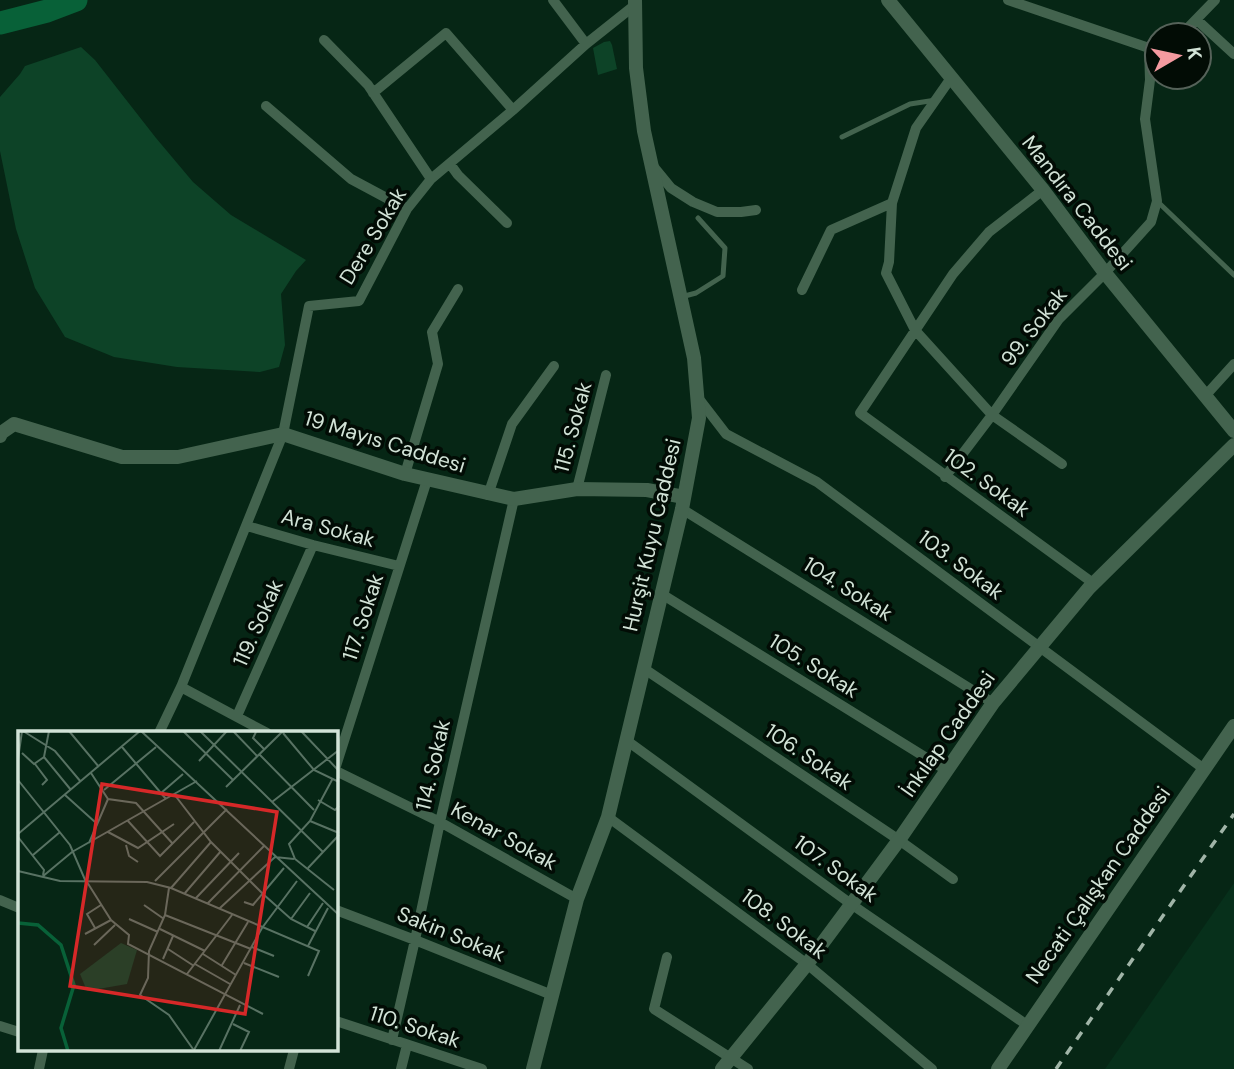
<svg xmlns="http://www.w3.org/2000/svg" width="1234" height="1069" viewBox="0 0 1234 1069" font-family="'DM Sans',sans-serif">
  <rect width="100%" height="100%" fill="#062615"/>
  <path fill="#07301b" d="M1234 883V1069H1105Z"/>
  <path fill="#0d4327" d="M610 41 612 45 617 69 598 75 593 48 604 42Z
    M81 47 95 60 156 138 193 182 231 215 306 260 296 271 281 294 285 345 279 367 260 372 177 367 114 357 65 337 35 288 16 229 0 151V97L20 74 25 66Z"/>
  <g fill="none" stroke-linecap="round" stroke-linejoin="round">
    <path stroke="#086138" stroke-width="23" d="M0 23 47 11 76 0"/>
    <path stroke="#43634e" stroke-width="5" d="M842 137 910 104 936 100
      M1158 202 1234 275
      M681 297 696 293 723 276 725 248 698 218"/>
    <path stroke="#43634e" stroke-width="10" d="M553 0 586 44
      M1008 0 1149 48
      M1197 20 1234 54
      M1181 35 1215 0
      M324 40 368 85 431 179
      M951 78 916 128 892 203 889 262 886 273 915 330 992 415 1062 464
      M373 93 446 33 513 110
      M266 106 351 179 407 209
      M450 164 458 175 507 223
      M653 166 671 188 693 202 717 212H741L756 210
      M1043 190 989 232 953 274 860 413 1093 583
      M802 290 831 230 892 203
      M696 395 726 434 817 482 1204 769
      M1206 395 1234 364
      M405 474 438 364 432 332 458 289
      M945 477 992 415 1059 319 1105 273 1151 222 1157 201 1145 119 1150 80 1149 48 1157 46
      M577 489 606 375
      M488 495 512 424 554 366
      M682 509 993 703
      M247 526 313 545 399 566
      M660 593 946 770
      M643 668 899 840 953 879
      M181 687 267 733
      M237 716 313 545
      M159 733 181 687 283 434 309 306 359 301 407 209 431 179 513 110 586 44 635 5
      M626 740 851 904 1027 1025
      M336 766 427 480
      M336 771 440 822 577 899
      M608 817 807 964 932 1069
      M0 900 19 908
      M336 910 415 940 552 995
      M667 957 654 1009 748 1069
      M336 1021 482 1069
      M0 1026 19 1032
      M392 1040 415 940 440 822 514 499
      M39 1069 43 1050
      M289 1069 294 1050
      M401 1069 407 1045"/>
    <path stroke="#43634e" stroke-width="14" d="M888 0 1043 190 1105 273 1234 431
      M0 436 1 433 14 424 122 457H178L283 434 405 474 514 499 577 489 647 490 684 497
      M533 1069 577 899 608 817 682 509 699 418 694 358 644 131 636 68 635 0
      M722 1069 807 964 899 840 993 703 1089 588 1234 445
      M998 1069 1234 726"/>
    <path stroke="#a1b5a8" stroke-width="3.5" stroke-dasharray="9 9" stroke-linecap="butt" d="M1056 1069 1234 814"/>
  </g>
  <g text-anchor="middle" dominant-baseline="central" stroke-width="7" stroke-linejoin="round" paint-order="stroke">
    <g font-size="21" fill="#d2e3d7" stroke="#020c05">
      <text transform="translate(1077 203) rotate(52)">Mandıra Caddesi</text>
      <text transform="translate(373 236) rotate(-59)">Dere Sokak</text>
      <text transform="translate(1034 327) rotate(-52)">99. Sokak</text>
      <text transform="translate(573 427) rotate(-75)">115. Sokak</text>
      <text transform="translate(385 442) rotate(17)">19 Mayıs Caddesi</text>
      <text transform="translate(987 483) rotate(36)">102. Sokak</text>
      <text transform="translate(328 528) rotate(15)">Ara Sokak</text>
      <text transform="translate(652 535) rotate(-77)">Hurşit Kuyu Caddesi</text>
      <text transform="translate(961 565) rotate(37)">103. Sokak</text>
      <text transform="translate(848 589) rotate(32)">104. Sokak</text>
      <text transform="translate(363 617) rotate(-72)">117. Sokak</text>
      <text transform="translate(258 623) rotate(-66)">119. Sokak</text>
      <text transform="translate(814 666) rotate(32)">105. Sokak</text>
      <text transform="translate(948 734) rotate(-55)">İnkılap Caddesi</text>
      <text transform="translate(809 757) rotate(34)">106. Sokak</text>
      <text transform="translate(433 765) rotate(-77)">114. Sokak</text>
      <text transform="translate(504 836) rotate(29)">Kenar Sokak</text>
      <text transform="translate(836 869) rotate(36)">107. Sokak</text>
      <text transform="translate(1098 885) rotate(-55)">Necati Çalışkan Caddesi</text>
      <text transform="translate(784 924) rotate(37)">108. Sokak</text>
      <text transform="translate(451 934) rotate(22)">Sakin Sokak</text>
      <text transform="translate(415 1027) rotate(18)">110. Sokak</text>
    </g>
  </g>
  <g transform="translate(18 731)">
    <rect width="320" height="320" fill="#062615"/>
    <path d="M103 212 119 219 109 253 69 260 62 243Z" fill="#0d4327"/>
    <path fill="none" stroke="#086138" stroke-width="3.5" d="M0 192 20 194 43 214 56 254 43 297 50 320"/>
    <path fill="none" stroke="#587263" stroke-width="2" d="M5 0 37 20 63 51M51 0 81 36M123 0 321 184M165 0 215 49M182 0 305 121M215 0 240 26M283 0 321 40M238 1 235 7 247 19M265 2 296 39 321 51M104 16 148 68M4 22 16 33 26 26 31 0M242 24 296 79M26 26 53 59M0 28 4 0M181 30 209 0M17 33 29 49 24 54M73 42 90 68 118 72 155 113M315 47 292 90 271 113 277 128 316 159M0 49 52 114 68 151M208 56 265 0M86 59 138 16M143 62 165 43M156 63 193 111 245 163 273 188 297 200M47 64 77 91M300 69 317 79 321 75M254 71 321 19M110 90 142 125 176 91M292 90 321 102M90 101 120 117 156 93M0 103 122 0M0 106 26 139 25 144M71 112 90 68M108 114 111 125 120 131M15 124 42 101M290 137 321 104M0 140 42 150 129 151 153 157 301 220 290 245M24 146 54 121 179 50M137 150 209 78M69 151 93 189 111 204 110 213 245 283M151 157 147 184 131 220 130 247 122 264 151 284 175 318M153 157 193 111M167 162 203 120M178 167 221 122M226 171 235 174 266 137M190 172 247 114M126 174 146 188M202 177 257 126 276 128M147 184 233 218M111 188 140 201M273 188 292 162M289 196 305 172M77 197 69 183 83 174M142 198 187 220M67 203 93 189M76 214 97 194M290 215 310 177M234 216 256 225M150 218 176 235M185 223 218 244M145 228 155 205M226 232 261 246M177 233 212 253M204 234 230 191M169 243 214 184M215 293 231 301 222 320M176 319 244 197 279 150M201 320 222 274"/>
    <path fill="#d62828" fill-opacity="0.15" stroke="#d62828" stroke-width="3.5" d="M84 53 259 81 227 283 52 255Z"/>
    <rect width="320" height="320" fill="none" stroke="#d2e3d7" stroke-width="3.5"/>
  </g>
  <g transform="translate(1178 56) rotate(81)"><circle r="33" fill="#020c05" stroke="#556259" stroke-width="2"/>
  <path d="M0-5L12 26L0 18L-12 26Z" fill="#f49aa0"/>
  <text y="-10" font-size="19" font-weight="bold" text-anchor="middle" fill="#d2e3d7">K</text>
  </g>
</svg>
